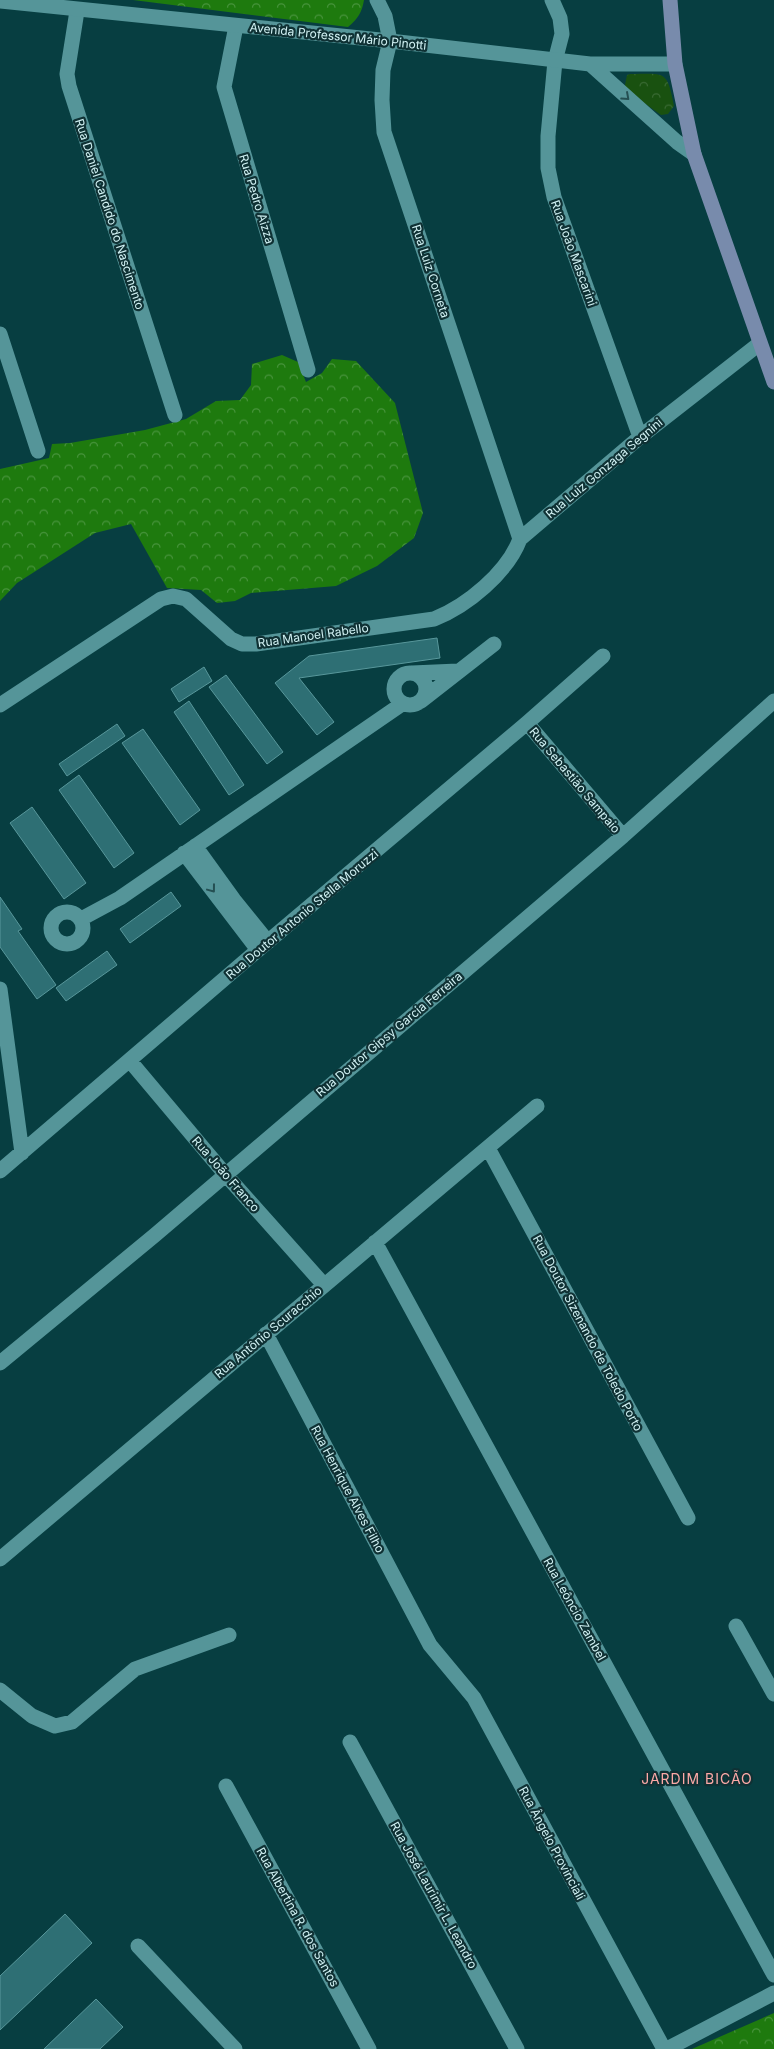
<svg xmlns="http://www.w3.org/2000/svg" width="774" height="2049" viewBox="0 0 774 2049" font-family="Inter,sans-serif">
  <defs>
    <pattern id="forest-crowns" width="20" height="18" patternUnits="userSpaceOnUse" patternTransform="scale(1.25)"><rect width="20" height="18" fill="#1e7a0e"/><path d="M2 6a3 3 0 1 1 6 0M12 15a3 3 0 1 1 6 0" fill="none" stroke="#48943d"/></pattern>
    <pattern id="park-crowns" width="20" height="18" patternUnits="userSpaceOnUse" patternTransform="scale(1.25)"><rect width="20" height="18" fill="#195110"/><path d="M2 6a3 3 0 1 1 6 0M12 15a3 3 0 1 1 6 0" fill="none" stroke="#396a33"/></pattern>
  </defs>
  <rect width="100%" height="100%" fill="#073e41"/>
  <path fill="url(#forest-crowns)" d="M133 0H364C362 12 358 19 348 27Z
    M282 355 298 362 306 382 322 373 332 359 356 361 395 403 423 513 414 538 377 566 336 586 251 593 235 601 217 603 201 590 167 588 131 524 95 533 17 583 0 601V469L49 458 52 444 70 443 145 430 186 419 216 401 240 400 251 385 252 364Z
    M774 2013V2049H692Z"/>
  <path fill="url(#park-crowns)" d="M630 74C665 74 667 69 674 106L668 114 661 115 626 90 625 85 627 75Z"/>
  <path fill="#2e6f74" stroke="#58979b" d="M437 638 440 658 299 678 334 722 317 735 275 683 309 656Z
    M204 667 212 681 179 702 171 689Z
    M226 675 283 752 267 764 209 687Z
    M189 701 244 785 229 795 174 712Z
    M117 724 125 736 67 776 59 764Z
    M143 729 200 810 180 825 122 743Z
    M79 775 134 853 114 868 59 790Z
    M32 807 86 883 64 899 10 823Z
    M171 892 181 906 130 943 120 929Z
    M0 897 22 929 18 931 56 985 37 999 0 947Z
    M107 951 117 965 66 1001 56 988Z
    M65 1914 92 1943 0 2030V1976Z
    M96 1999 123 2027 100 2049H44Z"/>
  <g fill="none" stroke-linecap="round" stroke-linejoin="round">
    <path stroke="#559599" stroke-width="15" d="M377 0 385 16 390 41 383 70 382 100 384 132 520 539
      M552 0 560 18 562 34 555 61 548 136V168L554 197 640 437
      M77 11 67 74 69 86 175 415
      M236 26 224 87 308 370
      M0 334 38 451
      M394 689a16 16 0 1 1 32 0a16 16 0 1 1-32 0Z
      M412 673 458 671
      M421 701 494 644
      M0 705 161 599 173 596 186 599 231 639 242 644H256L434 619C467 606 507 573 520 539L640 437 759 344
      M527 723 623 836
      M195 846 234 900 268 942
      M184 853 258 950
      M51 928a16 16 0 1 1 32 0a16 16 0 1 1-32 0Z
      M81 919 120 898 402 704
      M0 989 22 1153
      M130 1061 225 1174 324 1285
      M488 1148 688 1518
      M0 1171 258 950 527 723 603 656
      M375 1242 774 1975
      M266 1334 430 1645 474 1698 664 2049
      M0 1363 155 1235 623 836 774 701
      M0 1559 537 1106
      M736 1626 774 1694
      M0 1690 32 1716 55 1726 72 1722 135 1669 229 1635
      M350 1742 517 2049
      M226 1786 369 2049
      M138 1946 235 2049
      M667 2049 774 1993"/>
    <path stroke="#559599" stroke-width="15" d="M0 1 390 41 590 64H675
      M590 64 677 142 694 154"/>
    <path stroke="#788bac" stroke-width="15" d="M670 0 675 64 694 154 774 382"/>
  </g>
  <defs><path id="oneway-chevron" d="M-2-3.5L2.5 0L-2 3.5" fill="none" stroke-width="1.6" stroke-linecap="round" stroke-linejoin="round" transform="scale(1.25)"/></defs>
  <g stroke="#244f52">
    <use href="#oneway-chevron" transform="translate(626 97) rotate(42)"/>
    <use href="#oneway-chevron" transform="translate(212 889) rotate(53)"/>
  </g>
  <g text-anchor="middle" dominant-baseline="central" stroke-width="4.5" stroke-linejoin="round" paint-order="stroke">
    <g font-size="12" fill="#d1f1f3" stroke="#0f3134">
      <text transform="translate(338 36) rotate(6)">Avenida Professor Mário Pinotti</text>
      <text transform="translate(257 199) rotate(73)">Rua Pedro Aizza</text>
      <text transform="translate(110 214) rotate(72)">Rua Daniel Candido do Nascimento</text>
      <text transform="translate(574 253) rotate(70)">Rua João Mascarini</text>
      <text transform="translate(431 271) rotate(72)">Rua Luiz Corneta</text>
      <text transform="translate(604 468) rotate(-40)">Rua Luiz Gonzaga Segnini</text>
      <text transform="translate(313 635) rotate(-8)">Rua Manoel Rabello</text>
      <text transform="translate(575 780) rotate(50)">Rua Sebastião Sampaio</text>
      <text transform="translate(302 914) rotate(-40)">Rua Doutor Antonio Stella Moruzzi</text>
      <text transform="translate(389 1034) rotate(-40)">Rua Doutor Gipsy Garcia Ferreira</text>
      <text transform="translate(226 1174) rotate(49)">Rua João Franco</text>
      <text transform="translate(268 1332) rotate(-40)">Rua Antônio Scuracchio</text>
      <text transform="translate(588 1333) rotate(62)">Rua Doutor Sizenando de Toledo Porto</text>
      <text transform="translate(348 1489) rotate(62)">Rua Henrique Alves Filho</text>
      <text transform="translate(575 1609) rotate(61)">Rua Leôncio Zambel</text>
      <text transform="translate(552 1843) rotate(62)">Rua Ângelo Provinciali</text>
      <text transform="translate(434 1895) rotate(61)">Rua José Laurimir L. Leandro</text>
      <text transform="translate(298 1917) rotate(61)">Rua Albertina R. dos Santos</text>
    </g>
    <g font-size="14" letter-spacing="1" fill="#fda9a7" stroke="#0f3134">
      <text x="697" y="1778">JARDIM BICÃO</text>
    </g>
  </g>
</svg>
